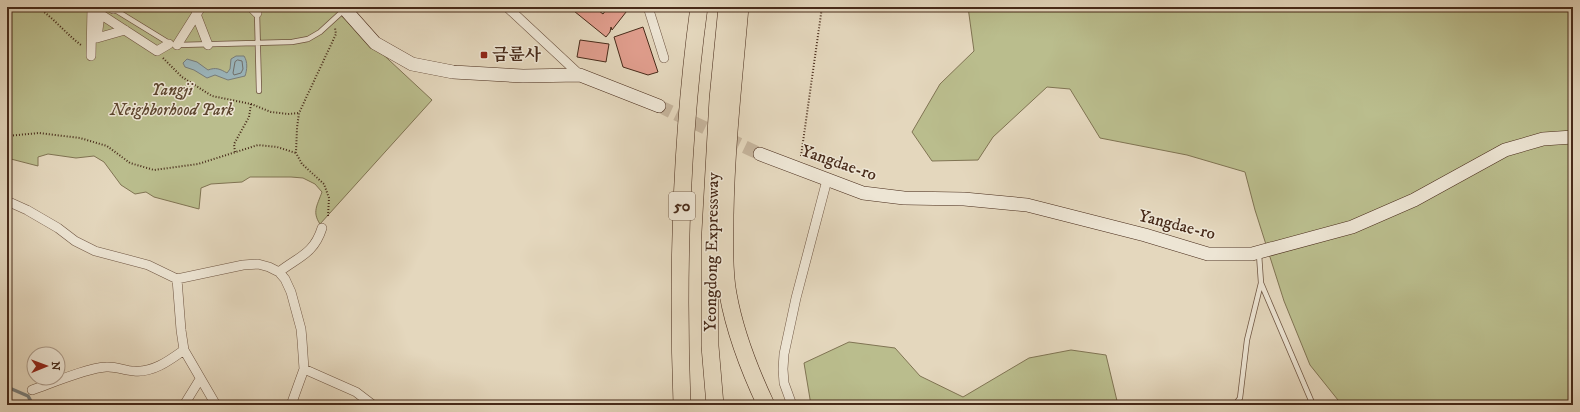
<svg xmlns="http://www.w3.org/2000/svg" width="1580" height="412" viewBox="0 0 1580 412" font-family="'IM FELL DW Pica','Noto Serif KR',serif">
  <rect width="100%" height="100%" fill="#e4d7bd"/>
  <filter id="stains"><feTurbulence type="fractalNoise" baseFrequency=".005" numOctaves="4"/><feColorMatrix values="0 0 0 0 .2 0 0 0 0 .09 0 0 0 0 .02 0 0 0 .5 -.17"/></filter>
  <radialGradient id="worn" r=".72"><stop offset=".6" stop-color="#630" stop-opacity="0"/><stop offset="1" stop-color="#630" stop-opacity=".3"/></radialGradient>
  <path fill="#babd8d" stroke="#807453" d="M7 7H332L432 100 320 224C312 212 317 206 322 192L315 184 303 178 291 177H250L242 182 211 184 201 188 199 209 154 197 146 192 135 194 121 185 104 162 94 156 76 158 48 154 38 157V166L7 158Z
    M968 7H1573V405H1342L1310 365 1284 301 1255 210 1245 172 1187 155 1100 138 1070 89 1047 87 993 137 978 160 932 161 912 132 940 84 974 51Z
    M849 342 895 348 920 376 963 397 1029 358 1071 350 1106 355 1118 405H811L804 363Z"/>
  <path fill="#9bb6bd" stroke="#797e7b" d="M236 56H244C248 62 247 70 245 76L228 80 215 75 207 78 194 70 185 67 183 63 187 59 197 62 208 70C216 67 220 69 227 73L230 69 231 59Z"/>
  <g fill="none" stroke-linecap="round" stroke-linejoin="round">
    <path stroke="#71706b" stroke-width="1" d="M238 60 242 61 243 69 241 73 234 75 233 73 235 62Z"/>
    <path stroke="#797e7b" stroke-width="3.5" d="M7 387 28 396 33 405"/>
  </g>
  <path fill="#e19e8e" stroke="#472a19" d="M569 7H594L603 14 606 10 605 7H630L612 30 611 27 610 32 606 37Z
    M643 27 658 72 648 75 623 67 614 37Z
    M580 40 609 44 606 62 577 57Z"/>
  <g fill="none" stroke-linecap="round" stroke-linejoin="round">
    <path stroke="#c5b49c" stroke-width="13" stroke-dasharray="13 6" stroke-linecap="butt" d="M659 106 760 154"/>
    <defs>
      <path id="lane" d="M112 8 169 43
        M257 12 259 91
        M178 45 292 42 308 39 320 32 344 10
        M1259 254 1261 283 1313 405
        M1235 405 1240 398 1247 340 1261 283"/>
      <path id="street" d="M96 7 100 14 157 51 169 44
        M251 7 257 13
        M507 7 580 75
        M648 7 664 58
        M113 9 114 7
        M100 14 97 38 125 30
        M196 14 208 45
        M177 45 201 7
        M91 56 92 7
        M7 201 27 210 58 228 75 241 95 251 148 265 177 279 243 265 258 264 269 267 279 272 285 279 291 292 301 329 302 340 304 369 291 405
        M279 272C298 257 314 254 322 228
        M177 279 181 330 184 350 216 405
        M304 369 356 392 373 405
        M32 390C52 383 87 368 106 367 116 366 125 371 134 371 153 373 170 360 184 350
        M184 405 200 379
        M792 405 784 383 783 369 784 354 796 298 827 180"/>
      <path id="secondary" d="M343 7 375 43 412 64 453 72 523 76 580 75 659 106
        M760 154 863 193 904 198 964 199 1027 205 1145 235 1208 254H1252L1352 227 1414 200 1505 150 1543 139 1573 137"/>
      <path id="highway" d="M740 7C734 76 726 146 725 215 725 241 723 268 728 294 735 333 749 369 766 405
        M682 405C677 272 681 139 699 7
        M715 405 710 346V241L718 99 727 7"/>
    </defs>
    <use href="#lane" stroke="#6e5542" stroke-width="6"/>
    <use href="#street" stroke="#6e5542" stroke-width="10"/>
    <use href="#secondary" stroke="#472a19" stroke-width="14"/>
    <use href="#highway" stroke="#472a19" stroke-width="18"/>
    <path stroke="#472a19" stroke-width="2" stroke-dasharray="1 2" stroke-linecap="butt" d="M37 7C54 18 65 33 81 45
      M163 58 182 77 212 96 251 104 271 112 288 114 299 113
      M7 136 39 133 80 138 107 146 130 163 154 170 198 164 258 145 277 147 296 153
      M235 152 234 144 249 117 251 104
      M801 156 822 7
      M328 216 329 198 324 184 302 164 296 153 297 128 299 113 336 34 335 28"/>
    <use href="#lane" stroke="#ede5d4" stroke-width="4.5"/>
    <use href="#street" stroke="#ede5d4" stroke-width="9"/>
    <use href="#secondary" stroke="#ede5d4" stroke-width="13"/>
    <use href="#highway" stroke="#e4d7bd" stroke-width="17"/>
  </g>
  <rect fill="#8f2418" stroke="#ede5d4" stroke-width="1.5" x="480" y="51" width="8" height="8" rx="2"/>
  <g text-anchor="middle" dominant-baseline="central" stroke-width="3" stroke-linejoin="round" paint-order="stroke">
    <rect fill="#ede5d4" stroke="#796251" stroke-width="1" x="669" y="192" width="26" height="28" rx="3"/>
    <g font-size="16" font-weight="bold" fill="#472a19">
      <text x="682" y="206">50</text>
    </g>
    <g font-size="17" font-weight="bold" fill="#472a19" stroke="#ede5d4" text-anchor="start">
      <text x="492" y="55">금륜사</text>
    </g>
    <g font-size="17" font-style="italic" fill="#5e4730" stroke="#ede5d4">
      <text x="172" y="90">Yangji<tspan x="172" dy="20">Neighborhood Park</tspan></text>
    </g>
    <g font-size="17" fill="#472a19" stroke="#ede5d4">
      <text transform="translate(839 163) rotate(19)">Yangdae-ro</text>
      <text transform="translate(1177 225) rotate(14)">Yangdae-ro</text>
      <text transform="translate(712 252) rotate(-89)">Yeongdong Expressway</text>
    </g>
  </g>
  <rect width="1580" height="412" fill="none" stroke="#e4d7bd" stroke-width="24"/>
  <rect x="8" y="8" width="1564" height="396" fill="none" stroke="#472a19" stroke-width="2"/>
  <rect x="12" y="12" width="1556" height="388" fill="none" stroke="#472a19"/>
  <g transform="translate(46 366) rotate(89)"><circle r="19" fill="#ede5d4" stroke="#ab9a89"/>
  <path d="M0-3L7 15L0 10L-7 15Z" fill="#8f2418"/>
  <text y="-6" font-size="11" font-weight="bold" text-anchor="middle" fill="#472a19">N</text>
  </g>
  <rect width="100%" height="100%" filter="url(#stains)"/>
  <rect width="100%" height="100%" fill="url(#worn)"/>
</svg>
